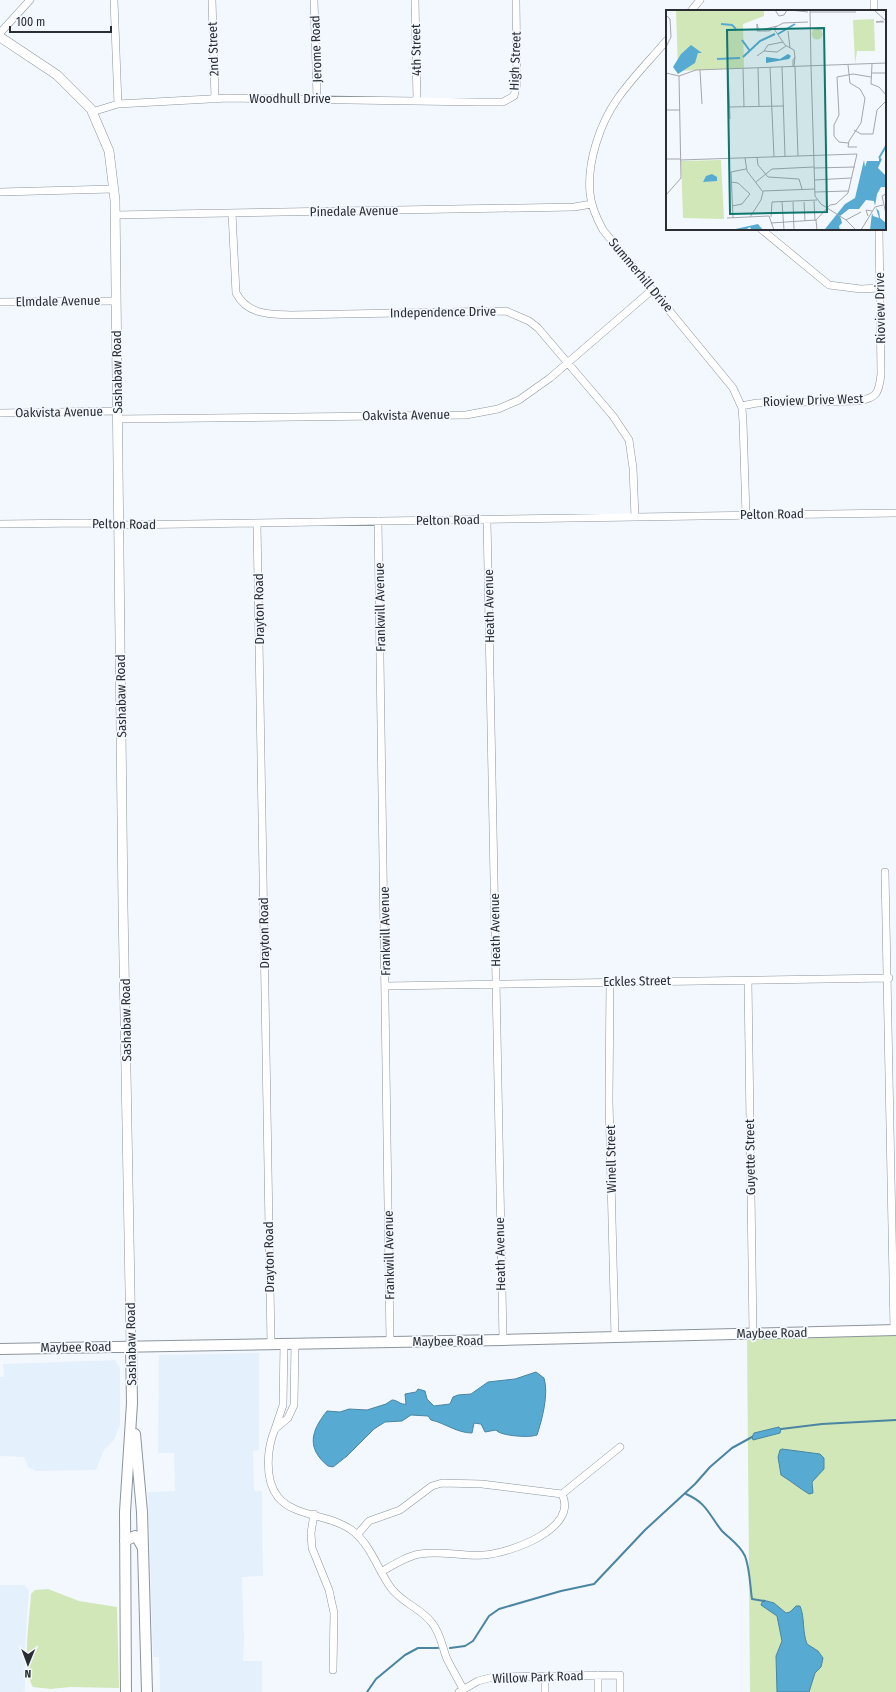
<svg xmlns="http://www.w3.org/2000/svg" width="896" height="1692" viewBox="0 0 896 1692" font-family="'Fira Sans Condensed',sans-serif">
  <rect width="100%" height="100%" fill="#f3f8fe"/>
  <path fill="#e5f0fd" d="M259 1353V1450L253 1451 254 1491H262L263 1576 242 1577 244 1639 243 1661H262V1692H160L159 1657H153L148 1492 175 1491 174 1453H158L159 1355Z
    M115 1360 120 1368V1425L114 1440 104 1450 96 1470 36 1471 28 1467 24 1457 0 1456V1377H4L3 1364Z
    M0 1585H24L29 1590 25 1647V1691L23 1692H0Z"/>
  <path fill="#d1e7b8" d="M896 1332V1692H750L747 1335Z
    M48 1589 79 1601 117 1607 119 1688 70 1687 51 1689 33 1687C21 1668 30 1618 31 1594L35 1590Z"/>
  <path fill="#57abd3" stroke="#4a85a2" d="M536 1372 544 1378C549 1394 542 1420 537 1435 530 1438 500 1436 496 1430L485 1432 481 1424 474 1423 472 1433C457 1433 445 1423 431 1420L428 1416 411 1415 402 1421 385 1422 374 1429 347 1456 333 1467 328 1466C306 1448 311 1431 327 1411L340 1412 349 1409 367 1410 386 1404 392 1400C398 1400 400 1405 406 1404L405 1394 416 1392 418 1389 425 1391 427 1399 434 1406 450 1404 453 1397 458 1395 471 1394 488 1382 515 1379Z
    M779 1427 781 1429 780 1433 753 1440 752 1437 754 1433Z
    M782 1449 820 1454 824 1458V1469L812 1482 813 1493 809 1494C799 1488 791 1481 781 1475L778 1457 780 1450Z
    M763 1600 774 1603 786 1613 790 1612 796 1606H800C805 1618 802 1631 807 1644L818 1651 823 1658 821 1667 815 1673 809 1692H777L776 1656 782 1641 777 1616 761 1605Z"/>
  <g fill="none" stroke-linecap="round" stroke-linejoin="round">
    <path stroke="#4a85a2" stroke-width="2" d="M781 1429 822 1424 896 1420
      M686 1494C707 1503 709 1515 722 1531 730 1539 740 1545 745 1556 750 1569 750 1586 752 1599L764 1601
      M450 1648 465 1646 473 1641 489 1616 499 1609 561 1591 594 1584 645 1530 695 1484 710 1467 732 1448 752 1437
      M367 1692 376 1679 405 1655 418 1648H438"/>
    <defs>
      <path id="minor" d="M114 0 118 104
        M212 0 215 99
        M314 0 317 98
        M415 0 417 101
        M874 0V11
        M691 11 700 0
        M0 33 30 0
        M667 40C651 59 632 78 618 98 600 123 587 162 590 193 591 206 597 219 603 230L733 388 742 408 743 422 746 515
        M92 112 118 104 228 98 478 102H503L514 96 517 83 516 0
        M0 192 113 189
        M232 213 236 293C248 315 268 314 291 315L506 311 529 321 538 328 613 416 629 440 633 468 635 517
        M115 215 574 207 592 204
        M761 229 829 285 861 289 880 288
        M0 302 116 301
        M741 406 757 403 858 401C877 398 879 393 881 374L879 229
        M0 413 117 411
        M117 419 466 415 498 409 519 400 550 378 652 290
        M487 520 503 1340
        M378 521 390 1342
        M257 523 271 1344
        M0 524 85 523 119 525 896 513
        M885 872 894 1330
        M748 981 753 1334
        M610 982 609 1101 615 1337
        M385 986 889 978
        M284 1343 283 1405 275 1429 288 1418 294 1405 295 1343
        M275 1429C267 1448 264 1479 278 1497 295 1518 333 1514 354 1532 371 1546 378 1570 391 1588 402 1603 421 1608 432 1623 441 1634 442 1647 447 1659 452 1669 458 1679 463 1689
        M314 1514 311 1533 312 1548 329 1590 334 1613 333 1670
        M357 1535 369 1521 400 1510 432 1486 442 1483 482 1484 562 1494 620 1447
        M381 1572C393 1565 407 1556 420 1554 441 1550 463 1557 484 1555 510 1553 579 1529 562 1494
        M598 1675V1692
        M459 1692 478 1681 493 1677 620 1675V1692
        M545 1692V1676"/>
      <path id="tertiary" d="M0 37 57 75 91 109 109 151 115 200 123 906 131 1346"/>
      <path id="secondary" d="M0 1349 503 1340 896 1330
        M135 1434 142 1512 147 1692
        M125 1541 135 1536 138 1539 143 1548
        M126 1692 125 1512 132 1403 131 1346"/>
    </defs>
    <use href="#minor" stroke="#8c949d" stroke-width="8"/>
    <use href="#tertiary" stroke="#8c949d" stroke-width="10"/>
    <use href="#secondary" stroke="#8c949d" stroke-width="12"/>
    <use href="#minor" stroke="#fff" stroke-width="7"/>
    <use href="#tertiary" stroke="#fff" stroke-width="9"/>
    <use href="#secondary" stroke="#fff" stroke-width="10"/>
  </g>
  <g text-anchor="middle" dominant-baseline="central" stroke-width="3.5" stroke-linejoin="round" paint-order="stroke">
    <g font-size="13" fill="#2a2d31" stroke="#f3f8fe">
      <text transform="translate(213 49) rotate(-92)">2nd Street</text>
      <text transform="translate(316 49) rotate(-92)">Jerome Road</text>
      <text transform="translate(416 50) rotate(-91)">4th Street</text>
      <text transform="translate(515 61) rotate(-88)">High Street</text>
      <text x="290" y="98">Woodhull Drive</text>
      <text transform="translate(354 211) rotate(-1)">Pinedale Avenue</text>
      <text transform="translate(641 275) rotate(50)">Summerhill Drive</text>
      <text transform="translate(58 301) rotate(-1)">Elmdale Avenue</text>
      <text transform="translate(880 308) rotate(-91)">Rioview Drive</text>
      <text transform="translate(443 312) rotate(-1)">Independence Drive</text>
      <text transform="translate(117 372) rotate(-91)">Sashabaw Road</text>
      <text transform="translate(813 400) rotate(-2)">Rioview Drive West</text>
      <text transform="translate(59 412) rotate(-1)">Oakvista Avenue</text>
      <text transform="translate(406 415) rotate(-1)">Oakvista Avenue</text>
      <text transform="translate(772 514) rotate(-1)">Pelton Road</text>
      <text transform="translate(448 520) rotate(-1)">Pelton Road</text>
      <text transform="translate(124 524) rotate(1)">Pelton Road</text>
      <text transform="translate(489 606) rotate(-91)">Heath Avenue</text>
      <text transform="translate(380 607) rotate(-91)">Frankwill Avenue</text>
      <text transform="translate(259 609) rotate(-91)">Drayton Road</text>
      <text transform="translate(121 696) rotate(-91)">Sashabaw Road</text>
      <text transform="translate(495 930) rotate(-91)">Heath Avenue</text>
      <text transform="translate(385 931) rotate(-91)">Frankwill Avenue</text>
      <text transform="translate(264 933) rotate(-91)">Drayton Road</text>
      <text transform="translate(637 981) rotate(-1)">Eckles Street</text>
      <text transform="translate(126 1020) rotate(-91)">Sashabaw Road</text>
      <text transform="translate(750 1157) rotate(-91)">Guyette Street</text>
      <text transform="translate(611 1159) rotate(-91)">Winell Street</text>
      <text transform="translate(500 1254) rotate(-91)">Heath Avenue</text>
      <text transform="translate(389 1255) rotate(-91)">Frankwill Avenue</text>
      <text transform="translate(269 1257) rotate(-91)">Drayton Road</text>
      <text transform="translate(772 1333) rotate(-1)">Maybee Road</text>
      <text transform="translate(448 1341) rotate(-1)">Maybee Road</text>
      <text transform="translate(131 1344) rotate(-91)">Sashabaw Road</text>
      <text transform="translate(76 1347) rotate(-1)">Maybee Road</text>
      <text transform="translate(538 1677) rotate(-2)">Willow Park Road</text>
    </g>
  </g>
  <g transform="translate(666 10)">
    <rect width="220" height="220" fill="#f3f8fe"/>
    <path d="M10 0H98V6L77 14 78 58 12 61ZM208 9 209 41H191L189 54 187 10ZM145.5 24a5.5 5.5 0 1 1 11 0a5.5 5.5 0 1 1-11 0ZM55 150 58 209 17 208 15 151Z" fill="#d1e7b8"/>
    <path d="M25 35 36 43H32L29 53 12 64 7 57 15 44ZM122 44 125 46 123 49 100 53V47L114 49ZM213 147 216 149 212 158 220 166V177H215L211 184 209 196 208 191 200 190 193 199H183L174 206 176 213 173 216 174 220 159 219 179 194 189 188 198 150 199 157 201 151H213ZM46 164 51 167V171L37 172 40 166ZM210 198 213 201 214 208 220 213V220H204L206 203 207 206 213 208ZM92 214 97 220H81L85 219 84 217 79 220H65Z" fill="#57abd3"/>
    <path fill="none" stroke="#57abd3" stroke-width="2" d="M55 14 66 15 70 19M112 24 129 14M76 30 84 41M77 47 94 31 109 24M51 49 74 48M213 148 220 136"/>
    <path fill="none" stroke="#a3a7ac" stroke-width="1" d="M109 0 113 6 118 5 121 0M124 0 142 2M144 0 145 56M208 0 220 11M144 2H190M0 5 4 9 5 27 0 37M217 11 210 12H218M108 19 119 35 128 40 129 47M93 21 91 14V21H103L117 13 142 12M99 21V19L111 16M122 21 124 38M98 41 102 35 117 32M91 46 98 41 111 42 120 36M206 54 205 74 213 77 220 85M182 55 184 73 194 79 199 88 195 113 183 131 182 137H191M145 56 149 186 155 194 180 210 190 220M104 57 108 147M116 57 119 146M127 57V50L129 47 128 57M129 57 132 146M92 58 93 96M62 59 64 109M77 59 78 97M34 60 36 94M0 63 13 66 30 60 220 53M206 63H220M63 97 118 96M0 100H14M188 120 195 124H207L211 100 220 91M182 133 173 132 168 126V115L173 105 171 67 187 64 205 67M91 147 92 155 102 167 133 169 136 179M79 148 81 161 97 182 95 190 84 207M0 149H14M14 150 191 144 182 183 170 194 164 195 150 210 151 220M148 158 189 157M148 170 185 168M65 172 72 173 84 184 76 194 66 196M90 172 106 159 148 157M97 181 149 179M149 182 182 181M220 184 216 186 220 204M0 185 15 168 13 66M148 191 149 211M116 192 118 220M127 192 128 220M138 192 139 211M202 206 200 200 206 201M105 207 106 192 151 190M61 208 103 206 108 220M67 208 65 162 80 159M180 210 195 202M105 213 150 210M195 220 209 197 217 195"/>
    <path fill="#0f766e" fill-opacity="0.15" stroke="#0f766e" stroke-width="2" d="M158 18 161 202 64 204 61 20Z"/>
    <rect width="220" height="220" fill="none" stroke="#2a2d31" stroke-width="2"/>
  </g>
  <g transform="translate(28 1664) rotate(181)" stroke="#f3f8fe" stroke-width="3" paint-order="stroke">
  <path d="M0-3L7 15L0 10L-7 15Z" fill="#2a2d31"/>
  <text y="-6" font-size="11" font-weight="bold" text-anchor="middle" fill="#2a2d31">N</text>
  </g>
  <path d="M10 26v6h101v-6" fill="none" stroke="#2a2d31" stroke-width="2"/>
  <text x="16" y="26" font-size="12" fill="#2a2d31" stroke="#f3f8fe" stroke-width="3" paint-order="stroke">100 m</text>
</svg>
